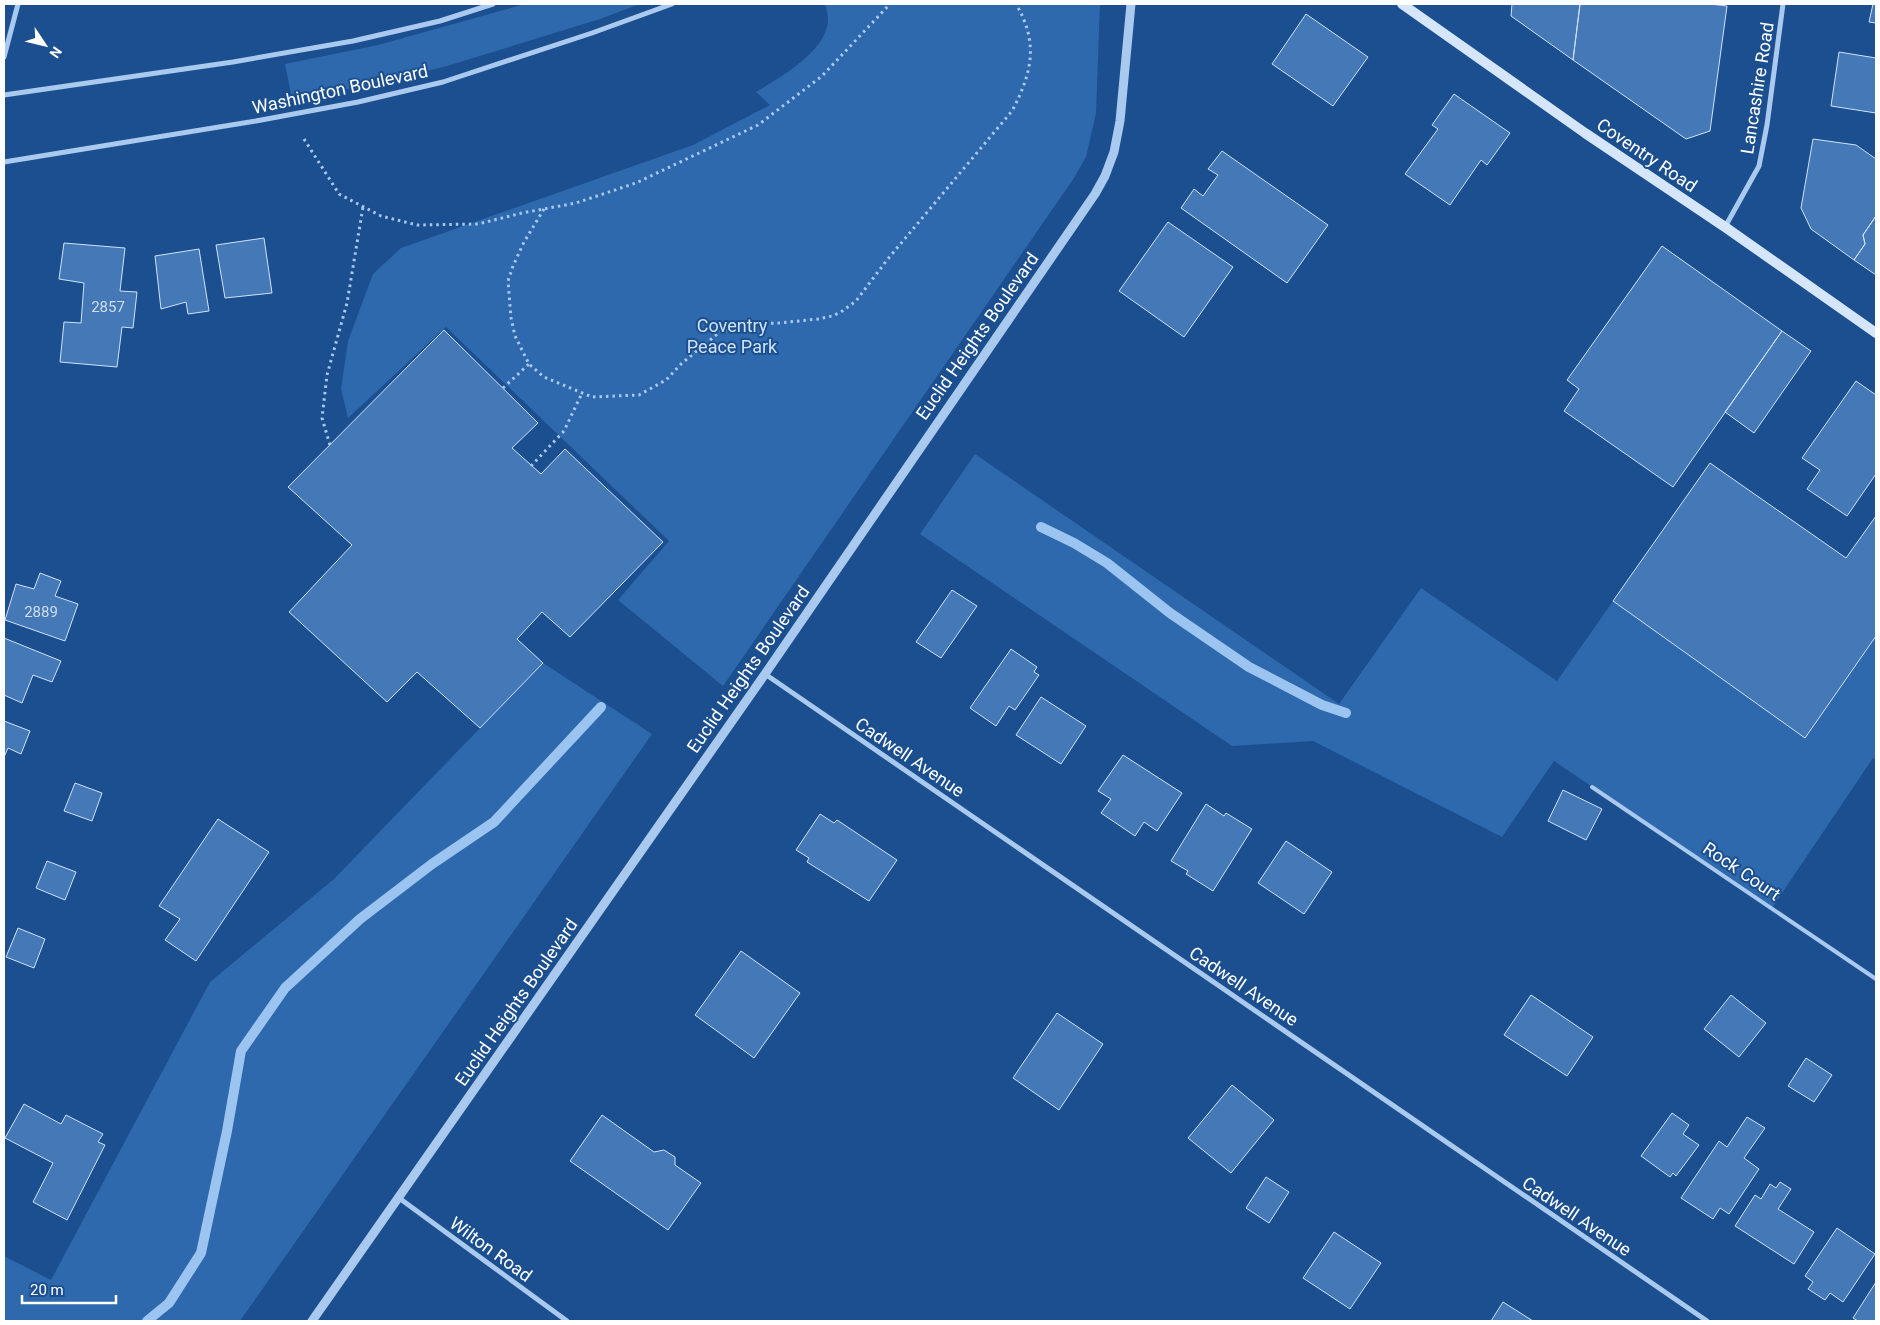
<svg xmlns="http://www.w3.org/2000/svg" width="1880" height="1325" viewBox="0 0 1880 1325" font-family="Roboto,sans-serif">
  <rect width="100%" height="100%" fill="#1b4f8f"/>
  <path fill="#2e69ad" d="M525 4H640L600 19 447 66 376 84 292 99 285 64 378 45Z
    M825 4H1100L1096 113 1086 157 1074 178 723 686 618 600 669 541 446 327 348 418 341 389 348 341 373 274 401 248 693 145 770 105 756 92C779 78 828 51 828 19 828 14 826 8 825 4Z
    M975 454 1339 704 1421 588 1557 681 1613 601 1805 738 1876 636V759L1873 758 1772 908 1554 761 1502 837 1313 741 1232 746 920 534Z
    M543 663 652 734 240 1321H4V1256L51 1280 210 982 334 879Z"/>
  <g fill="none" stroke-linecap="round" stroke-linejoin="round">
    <path stroke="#9cc4f0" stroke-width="10" d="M1041 527 1074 543 1107 563 1170 613 1249 667 1322 705 1346 713
      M147 1321 169 1303 201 1253 227 1131 241 1051 285 988 360 919 432 864 494 822 601 707"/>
  </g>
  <path fill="#4478b7" stroke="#cfe3fa" d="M1512 4H1580L1573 60 1511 16Z
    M1580 4H1710L1727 6 1710 131 1686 139 1573 60Z
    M1873 4H1876V23L1869 22Z
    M1306 14 1368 57 1333 106 1272 64Z
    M1839 52 1876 58V113L1831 106Z
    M1454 94 1510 133 1487 165 1481 160 1450 205 1405 174 1438 129 1432 125Z
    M1813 139 1856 145 1876 159V216L1863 235 1865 244 1854 260 1811 229 1801 208Z
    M1222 151 1328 225 1287 283 1181 208 1194 189 1203 196 1218 175 1208 169Z
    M1876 216V275L1854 260 1865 244 1863 235Z
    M1168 222 1233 267 1184 337 1119 291Z
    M264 238 272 293 225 298 216 245Z
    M64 243 125 248 120 291 137 292 133 328 122 327 117 367 60 362 64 322 81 323 84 283 59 279Z
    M1662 246 1782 331 1673 487 1564 411 1579 389 1567 380Z
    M199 249 209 311 188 314 186 302 161 309 155 256Z
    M444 330 538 423 512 448 541 474 565 449 663 542 570 637 542 612 517 639 543 663 480 728 417 672 387 702 289 612 352 545 288 487Z
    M1782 331 1811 351 1754 433 1725 412Z
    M1856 381 1876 395V474L1847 516 1807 489 1820 470 1802 458Z
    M1710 463 1846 558 1876 516V636L1805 738 1613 601Z
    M40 573 61 581 55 596 78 604 65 641 5 620 16 584 34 589Z
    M952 590 977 606 941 658 916 642Z
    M4 638 61 661 52 682 33 675 22 703 4 695Z
    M1011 649 1037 667 1034 672 1039 675 1015 710 1009 706 996 726 970 708Z
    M1041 697 1086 726 1061 764 1016 735Z
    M4 721 30 731 21 754 8 748 4 757Z
    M1123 755 1182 793 1157 831 1144 822 1135 836 1101 813 1111 799 1098 791Z
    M75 783 102 793 92 821 64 811Z
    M1563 790 1602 809 1586 840 1548 821Z
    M1206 804 1224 816 1226 813 1252 829 1213 891 1186 874 1188 871 1171 861Z
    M820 814 834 823 837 820 897 860 869 901 807 862 809 858 796 850Z
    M218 819 269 852 196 961 165 940 180 919 159 906Z
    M1286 841 1332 872 1304 914 1258 883Z
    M47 861 76 872 65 900 36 888Z
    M18 928 45 939 34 968 6 957Z
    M741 951 800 993 754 1058 695 1015Z
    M1531 995 1593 1037 1567 1076 1504 1035Z
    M1731 995 1766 1023 1739 1057 1704 1029Z
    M1057 1013 1103 1044 1059 1110 1013 1078Z
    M1806 1058 1832 1075 1814 1102 1788 1086Z
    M1232 1085 1274 1120 1231 1173 1188 1138Z
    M24 1104 61 1124 66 1115 103 1134 98 1142 105 1145 67 1220 33 1202 53 1163 5 1138Z
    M1672 1113 1689 1125 1683 1134 1699 1145 1676 1176 1673 1173 1670 1177 1641 1156Z
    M602 1115 654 1152 664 1150 675 1157V1165L701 1183 668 1230 570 1161Z
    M1747 1117 1765 1128 1744 1158 1759 1169 1729 1214 1720 1208 1713 1219 1681 1198 1719 1141 1727 1147Z
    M1266 1177 1289 1192 1269 1223 1246 1208Z
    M1780 1182 1791 1189 1778 1209 1814 1232 1794 1264 1735 1226 1755 1195 1761 1199 1770 1184 1776 1188Z
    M1837 1228 1875 1254 1843 1302 1830 1293 1825 1300 1808 1289 1813 1282 1805 1276Z
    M1334 1232 1381 1263 1350 1309 1303 1278Z
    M1876 1282V1321H1858L1853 1318Z
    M1503 1302 1533 1321H1491Z"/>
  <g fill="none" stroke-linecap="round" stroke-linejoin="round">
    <path stroke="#a9c9ee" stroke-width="3" stroke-dasharray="2.5 4" stroke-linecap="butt" d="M304 139 339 194 381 216 417 225 478 224 522 213 576 203 636 183 758 125 822 76 890 4
      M544 209 524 242 513 266 508 281 511 318 515 336 529 364 544 377 592 397 639 395 666 380 681 364 721 331 756 324 779 323 818 319 832 316 841 312 856 301 887 260 1012 111C1032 73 1039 43 1016 4
      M503 388 529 364
      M330 445 322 418 327 375 347 303 363 207
      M531 466 564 431 582 393"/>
    <path stroke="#a9c9ee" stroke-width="4" d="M1592 787 1876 979"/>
    <path stroke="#a9c9ee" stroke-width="5" d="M4 57 18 4
      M4 95 233 62 353 41 440 21 493 4
      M4 162 256 121 358 102 443 82 592 33 672 4
      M1725 227 1759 166 1767 125 1783 4
      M765 674 1707 1321
      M399 1198 567 1321"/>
    <path stroke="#a9c9ee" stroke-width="9" d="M312 1321 765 674 1095 194 1105 176 1114 152 1120 121 1131 4"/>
    <path stroke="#d6e6fa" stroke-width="10" d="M1402 4 1585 133 1725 227 1876 333"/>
  </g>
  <g text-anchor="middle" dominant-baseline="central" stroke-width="4" stroke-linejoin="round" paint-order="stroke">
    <g font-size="15" fill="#d0dded">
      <text x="108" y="307">2857</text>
      <text x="41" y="612">2889</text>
    </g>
    <g font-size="18" fill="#fff" stroke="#1b4f8f">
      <text transform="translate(1757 88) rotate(-81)">Lancashire Road</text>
      <text transform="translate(340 89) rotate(-12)">Washington Boulevard</text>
      <text transform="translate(1647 155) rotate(34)">Coventry Road</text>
      <text transform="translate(977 336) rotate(-55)">Euclid Heights Boulevard</text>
      <text transform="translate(748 669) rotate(-55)">Euclid Heights Boulevard</text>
      <text transform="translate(910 757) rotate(34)">Cadwell Avenue</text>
      <text transform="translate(1742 871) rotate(34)">Rock Court</text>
      <text transform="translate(1244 986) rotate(34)">Cadwell Avenue</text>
      <text transform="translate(516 1002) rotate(-55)">Euclid Heights Boulevard</text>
      <text transform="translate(1577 1216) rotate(34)">Cadwell Avenue</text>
      <text transform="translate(491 1249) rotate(36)">Wilton Road</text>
    </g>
    <g font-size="18" fill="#cfe3fa" stroke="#1b4f8f">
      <text x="732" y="325">Coventry<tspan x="732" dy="21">Peace Park</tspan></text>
    </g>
  </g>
  <rect width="1880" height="1325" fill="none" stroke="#ffffff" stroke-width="10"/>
  <g transform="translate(45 45) rotate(125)" stroke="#1b4f8f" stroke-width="4" paint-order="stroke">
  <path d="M0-4L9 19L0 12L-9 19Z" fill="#ffffff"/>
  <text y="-8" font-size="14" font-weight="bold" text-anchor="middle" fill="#ffffff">N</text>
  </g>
  <path d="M22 1295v8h94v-8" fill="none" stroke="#ffffff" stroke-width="2.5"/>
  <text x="30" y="1295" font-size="15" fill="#ffffff" stroke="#1b4f8f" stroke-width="4" paint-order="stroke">20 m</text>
</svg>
